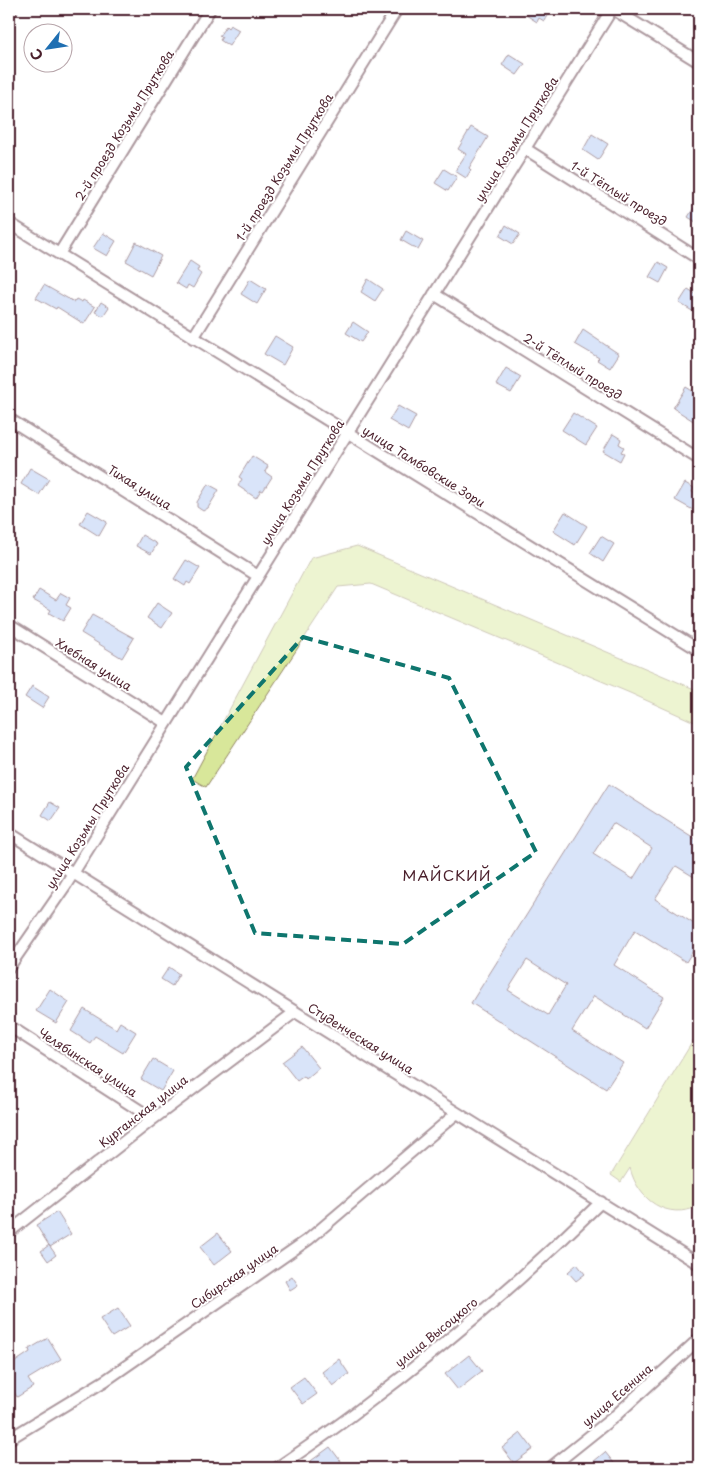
<svg xmlns="http://www.w3.org/2000/svg" width="708" height="1477" viewBox="0 0 708 1477" font-family="'Playpen Sans',sans-serif">
  <rect width="100%" height="100%" fill="#fff"/>
  <filter id="ink" filterUnits="userSpaceOnUse"><feTurbulence type="fractalNoise" baseFrequency=".02" numOctaves="2"/><feDisplacementMap in="SourceGraphic" scale="10" xChannelSelector="R" yChannelSelector="G"/><feConvolveMatrix kernelMatrix="1 2 1 2 8 2 1 2 1" color-interpolation-filters="sRGB"/></filter>
  <g filter="url(#ink)">
    <path fill="#d8e79a" stroke="#918362" d="M357 546 699 691V724L630 693 371 584 338 587 206 787 192 779 311 558Z
      M699 1031V1206C667 1221 638 1200 630 1168L621 1182 611 1175Z"/>
    <path fill="#aac3f1" stroke="#4a1f2b" fill-rule="evenodd" d="M523 9H551L544 21 539 18 537 22 526 15 528 11Z
      M230 25 239 30 229 46 220 40 222 37 219 36 226 26 228 28Z
      M509 54 525 64 517 75 502 65Z
      M471 127 488 137 469 168 471 170 466 178 455 171 466 154 458 149Z
      M592 134 608 144 598 160 583 150Z
      M444 169 457 177 448 191 435 183Z
      M699 200V224L688 217Z
      M506 225 520 234 513 244 500 236Z
      M406 231 423 241 418 250 401 240Z
      M103 233 116 241 107 256 93 248Z
      M136 242 161 256 151 275 126 261Z
      M190 261 199 267 197 271 201 274 193 288 188 285 186 289 176 283Z
      M658 262 668 268 660 283 649 277Z
      M250 279 266 289 257 304 241 294Z
      M368 279 383 289 375 301 361 292Z
      M44 285 74 302 76 299 82 302 83 300 95 307 84 324 57 307 56 309 36 298Z
      M688 289 699 296V303L694 312 679 303Z
      M101 302 109 307 103 316 95 312Z
      M353 322 368 332 361 342 346 333Z
      M583 330 619 354 610 368 597 360 599 358 575 344Z
      M275 336 293 347 283 365 264 354Z
      M506 368 521 377 511 393 496 385Z
      M686 387 699 395V415L695 422 673 408Z
      M398 406 416 416 408 431 389 420Z
      M573 413 597 428 586 445 562 430Z
      M613 434 621 439 619 444 624 447 621 452 624 453 620 461 603 451Z
      M252 456 268 466 265 472 272 477 263 491 261 490 256 498 238 486 242 479 239 477Z
      M30 468 49 479 39 495 21 484Z
      M685 483 694 488 692 492 699 496V499L693 510 675 500Z
      M208 484 219 490 208 508 203 511 197 507V502Z
      M88 511 107 522 99 536 80 524Z
      M565 512 587 526 575 545 553 531Z
      M142 535 157 544 151 554 136 546Z
      M601 536 614 544 603 562 590 553Z
      M186 560 200 568 190 584 187 582 185 586 174 579Z
      M39 590 56 600 61 593 70 598 66 605 71 608 63 621 49 613 51 610 33 600Z
      M157 603 172 613 162 628 147 618Z
      M92 615 134 638 122 658 81 633Z
      M32 686 49 697 42 708 25 697Z
      M609 784 699 841V880L676 866 655 899 699 927V941L686 962 635 930 614 965 664 997 645 1028 594 996 572 1031 623 1063 606 1089 471 1003ZM613 823 652 848 633 879 593 854ZM527 960 566 985 548 1015 508 990Z
      M50 802 60 808 51 821 42 815Z
      M169 967 179 974 172 986 161 979Z
      M50 989 69 1002 56 1023 36 1011Z
      M84 1009 116 1029 120 1022 136 1032 123 1053 95 1036 90 1043 71 1031Z
      M302 1047 319 1068 306 1079 304 1076 297 1081 282 1062Z
      M153 1059 173 1071 161 1091 141 1079Z
      M57 1212 71 1234 50 1247 36 1225Z
      M218 1233 232 1251 214 1265 200 1247Z
      M49 1245 56 1255 48 1261 41 1251Z
      M577 1264 585 1274 576 1281 568 1272Z
      M292 1276 298 1285 290 1290 285 1281Z
      M118 1308 130 1326 112 1337 100 1319Z
      M48 1338 61 1359 28 1379 33 1387 17 1397 9 1384V1377L13 1374 9 1366 30 1352 29 1349Z
      M469 1355 482 1371 458 1390 445 1374Z
      M339 1359 349 1374 333 1386 322 1372Z
      M304 1377 317 1394 303 1404 290 1387Z
      M521 1433 533 1449 514 1463 502 1448Z
      M330 1447 346 1468H312L308 1463Z
      M605 1452 618 1468H598L593 1462Z"/>
    <g fill="none" stroke-linecap="round" stroke-linejoin="round">
      <defs>
        <path id="street" d="M613 9 699 62
          M9 13 12 9
          M524 148 699 259
          M9 223 699 650
          M59 254 210 9
          M434 294 699 459
          M193 338 397 9
          M9 419 258 576
          M9 625 166 723
          M9 833 699 1264
          M9 967 65 886 612 9
          M9 1026 153 1119
          M9 1232 153 1119 295 1012
          M9 1439 106 1380 309 1239 457 1113
          M277 1468C306 1448 336 1428 364 1406 447 1344 527 1275 601 1202
          M550 1468 615 1416 699 1339"/>
      </defs>
      <use href="#street" stroke="#4a1f2b" stroke-width="14"/>
      <use href="#street" stroke="#fff" stroke-width="10"/>
    </g>
  </g>
  <path d="M0 0H708V1477H0ZM303 637 449 678 536 852 403 944 255 933 186 767Z" fill="#fff" fill-opacity=".55" fill-rule="evenodd"/>
  <path fill="none" stroke="#0f766e" stroke-width="4" stroke-dasharray="10 6" stroke-linejoin="round" d="M303 637 449 678 536 852 403 944 255 933 186 767Z"/>
  <g text-anchor="middle" dominant-baseline="central" stroke-width="4" stroke-linejoin="round" paint-order="stroke">
    <g font-size="12" fill="#4a1f2b" stroke="#fff">
      <text transform="translate(124 125) rotate(-58)">2-й проезд Козьмы Пруткова</text>
      <text transform="translate(516 139) rotate(-58)">улица Козьмы Пруткова</text>
      <text transform="translate(284 167) rotate(-58)">1-й проезд Козьмы Пруткова</text>
      <text transform="translate(619 193) rotate(32)">1-й Тёплый проезд</text>
      <text transform="translate(573 366) rotate(32)">2-й Тёплый проезд</text>
      <text transform="translate(424 466) rotate(32)">улица Тамбовские Зори</text>
      <text transform="translate(302 482) rotate(-58)">улица Козьмы Пруткова</text>
      <text transform="translate(140 487) rotate(32)">Тихая улица</text>
      <text transform="translate(94 664) rotate(32)">Хлебная улица</text>
      <text transform="translate(87 826) rotate(-58)">улица Козьмы Пруткова</text>
      <text transform="translate(361 1038) rotate(32)">Студенческая улица</text>
      <text transform="translate(88 1062) rotate(33)">Челябинская улица</text>
      <text transform="translate(143 1111) rotate(-38)">Курганская улица</text>
      <text transform="translate(234 1276) rotate(-35)">Сибирская улица</text>
      <text transform="translate(436 1332) rotate(-39)">улица Высоцкого</text>
      <text transform="translate(617 1395) rotate(-41)">улица Есенина</text>
    </g>
    <g font-size="15" letter-spacing="1" fill="#4a1f2b" stroke="#fff">
      <text x="447" y="874">МАЙСКИЙ</text>
    </g>
  </g>
  <rect width="708" height="1477" fill="none" stroke="#fff" stroke-width="30"/>
  <rect x="15" y="15" width="678" height="1447" fill="none" stroke="#4a1f2b" stroke-width="2" filter="url(#ink)"/>
  <g transform="translate(48 48) rotate(240)"><circle r="24" fill="#ffffff" stroke="#b7a5aa"/>
  <path d="M0-4L9 19L0 12L-9 19Z" fill="#1f6fb2"/>
  <text y="-8" font-size="14" font-weight="bold" text-anchor="middle" fill="#4a1f2b">С</text>
  </g>
</svg>
